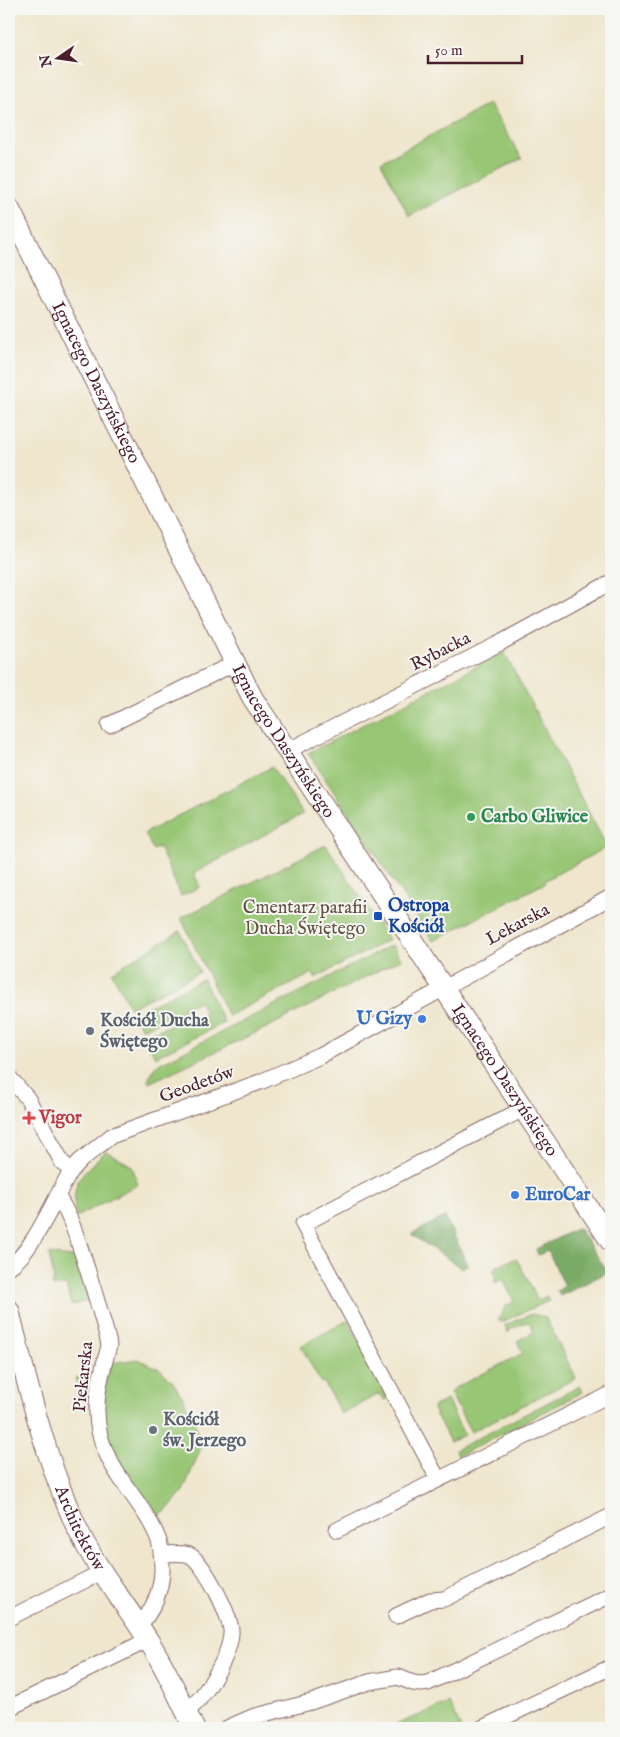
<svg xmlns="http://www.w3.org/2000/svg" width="620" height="1737" viewBox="0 0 620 1737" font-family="'IM FELL English',serif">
  <rect width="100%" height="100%" fill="#f6f6f2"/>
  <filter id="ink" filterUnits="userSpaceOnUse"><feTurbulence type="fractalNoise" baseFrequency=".02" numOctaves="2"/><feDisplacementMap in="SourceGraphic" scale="10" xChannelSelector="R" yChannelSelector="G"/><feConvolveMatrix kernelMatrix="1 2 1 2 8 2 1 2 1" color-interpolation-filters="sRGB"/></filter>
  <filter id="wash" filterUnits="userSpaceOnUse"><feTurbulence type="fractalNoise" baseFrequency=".0096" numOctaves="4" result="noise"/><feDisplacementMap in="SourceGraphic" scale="20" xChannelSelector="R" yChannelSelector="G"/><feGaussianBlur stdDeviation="1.12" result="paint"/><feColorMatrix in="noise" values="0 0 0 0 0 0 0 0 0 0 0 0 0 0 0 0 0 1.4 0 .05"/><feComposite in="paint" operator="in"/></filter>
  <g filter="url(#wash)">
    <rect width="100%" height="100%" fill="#efe6cd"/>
    <path fill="#98c675" stroke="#717250" d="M489 104 522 158 409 216 381 162Z
      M504 652 607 847 544 881 545 883 433 941 308 753Z
      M272 767 303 814 194 873 200 887 181 896 159 847 153 850 145 833Z
      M326 845 389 940 315 978 313 973 228 1016 181 918Z
      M180 931 200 972 130 1008 112 972Z
      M392 945 401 959 268 1027 149 1083 148 1080 155 1066Z
      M203 979 224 1023 155 1057 144 1036 187 1018 189 1021 205 1014 200 1001 183 1008 184 1011 142 1029 134 1014Z
      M106 1151 132 1166 138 1184 76 1217C70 1179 81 1175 106 1151Z
      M49 1254 78 1258 92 1300 71 1305 66 1285 53 1287 52 1283 54 1280Z
      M514 1259 517 1260 520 1265 538 1300 547 1296 549 1301 501 1322 498 1320 506 1306 514 1302 503 1279 495 1283 494 1270 496 1266Z
      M532 1314 545 1317 576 1378 471 1432 450 1393 453 1389 523 1353 517 1341 534 1332 530 1323 526 1322 510 1330 508 1333 505 1325Z
      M348 1320 388 1398 384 1400 379 1394 341 1414 324 1382 321 1383 301 1346Z
      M138 1359 160 1369 173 1382 184 1400 194 1420 201 1448 183 1491 166 1511 158 1516H153L106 1442 100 1396 111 1363Z
      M88 1375 92 1390 91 1408 88 1397 81 1399 76 1378Z
      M580 1386 583 1392 458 1456 455 1450Z
      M447 1400 464 1435 450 1442 433 1409 434 1406Z
      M449 1703 461 1728H388Z"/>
    <path fill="#7aab66" stroke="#626548" d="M445 1217 468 1265 461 1268 411 1234Z
      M578 1228 608 1272 560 1296 557 1291 565 1286 563 1282 548 1251 538 1255 536 1249Z"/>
  </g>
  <g filter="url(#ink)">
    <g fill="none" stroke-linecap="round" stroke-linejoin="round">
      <defs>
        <path id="street" d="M109 725 235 663
          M287 751 502 642 611 582
          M9 1077 28 1099 62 1162 71 1171
          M57 1196C70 1214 76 1235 83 1256 92 1284 101 1312 108 1340L109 1346C101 1375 92 1404 100 1435 110 1476 145 1503 159 1541 162 1551 162 1562 162 1571 161 1593 153 1610 139 1626
          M9 1267C33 1252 55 1197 71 1171L80 1161 111 1136 260 1082 320 1056 611 897
          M438 1479 303 1224 523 1109
          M337 1530 611 1394
          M162 1554C170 1554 181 1552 189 1555 203 1560 233 1619 231 1634 229 1657 205 1698 186 1712
          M396 1616 430 1600 444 1599 611 1516
          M9 1618 102 1572
          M9 1708 148 1640
          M227 1728 252 1717 311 1702 369 1682 398 1677 413 1683 421 1684 428 1683 611 1595
          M482 1728 611 1667"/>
        <g id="secondary">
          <path id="s1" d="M9 208 252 697 611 1242"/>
          <path id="s2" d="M9 1310C27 1384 45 1458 77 1528 97 1570 126 1604 150 1643 167 1670 180 1700 194 1728"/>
        </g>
      </defs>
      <use href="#street" stroke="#846564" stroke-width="17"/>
      <use href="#secondary" stroke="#846564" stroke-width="22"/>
      <use href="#street" stroke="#fff" stroke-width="15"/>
      <use href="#secondary" stroke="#fff" stroke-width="20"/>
    </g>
  </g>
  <circle fill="#2e9e5b" stroke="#f6f6f2" stroke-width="2" cx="471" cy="817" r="5"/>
  <rect fill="#1a4fb4" stroke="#f6f6f2" stroke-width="2" x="373" y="911" width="10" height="10" rx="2.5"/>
  <g fill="#3f7fe0" stroke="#f6f6f2" stroke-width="2">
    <circle cx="422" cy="1019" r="5"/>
    <circle cx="515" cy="1195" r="5"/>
  </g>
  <g fill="#6b7280" stroke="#f6f6f2" stroke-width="2">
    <circle cx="90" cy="1031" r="5"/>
    <circle cx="153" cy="1430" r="5"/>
  </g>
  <path fill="#e0444e" stroke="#f6f6f2" stroke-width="2" d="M26.5 1110.5h5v5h5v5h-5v5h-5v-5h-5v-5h5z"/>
  <g text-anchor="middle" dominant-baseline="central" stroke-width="4" stroke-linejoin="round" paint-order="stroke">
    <g font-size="18" fill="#4a1f2b" stroke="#f6f6f2">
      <text stroke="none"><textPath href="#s1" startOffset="195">Ignacego Daszyńskiego</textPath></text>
      <text transform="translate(441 652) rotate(-27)">Rybacka</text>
      <text stroke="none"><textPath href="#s1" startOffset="600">Ignacego Daszyńskiego</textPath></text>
      <text transform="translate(518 925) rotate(-28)">Lekarska</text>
      <text stroke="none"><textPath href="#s1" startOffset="1005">Ignacego Daszyńskiego</textPath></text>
      <text transform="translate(197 1085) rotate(-20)">Geodetów</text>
      <text transform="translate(84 1377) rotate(-84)">Piekarska</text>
      <text stroke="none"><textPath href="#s2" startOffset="230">Architektów</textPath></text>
    </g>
    <g font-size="18" font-weight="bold" fill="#27864d" stroke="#f6f6f2" text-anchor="start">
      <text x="481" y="817">Carbo Gliwice</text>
    </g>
    <g font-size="18" font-weight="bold" fill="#164399" stroke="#f6f6f2" text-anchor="start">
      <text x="388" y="906">Ostropa<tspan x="388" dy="21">Kościół</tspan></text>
    </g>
    <g font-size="18" fill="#615141" stroke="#f6f6f2">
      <text x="305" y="908">Cmentarz parafii<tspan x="305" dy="21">Ducha Świętego</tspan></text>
    </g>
    <g font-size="18" font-weight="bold" fill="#366cbe" stroke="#f6f6f2" text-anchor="end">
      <text x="412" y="1019">U Gizy</text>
      <text x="525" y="1195" text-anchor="start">EuroCar</text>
    </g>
    <g font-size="18" font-weight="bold" fill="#5b616d" stroke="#f6f6f2" text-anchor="start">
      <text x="100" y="1021">Kościół Ducha<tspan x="100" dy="21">Świętego</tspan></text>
      <text x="163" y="1420">Kościół<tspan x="163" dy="21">św. Jerzego</tspan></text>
    </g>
    <g font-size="18" font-weight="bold" fill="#be3a42" stroke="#f6f6f2" text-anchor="start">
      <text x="39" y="1118">Vigor</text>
    </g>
  </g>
  <rect width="620" height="1737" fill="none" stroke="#f6f6f2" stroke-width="30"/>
  <g transform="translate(58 58) rotate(257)" stroke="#f6f6f2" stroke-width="4" paint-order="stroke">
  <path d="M0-4L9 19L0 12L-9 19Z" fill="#4a1f2b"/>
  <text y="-8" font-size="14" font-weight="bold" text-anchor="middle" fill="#4a1f2b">N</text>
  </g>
  <path d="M428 55v8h94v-8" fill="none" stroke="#4a1f2b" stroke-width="2.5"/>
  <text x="435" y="55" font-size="15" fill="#4a1f2b" stroke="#f6f6f2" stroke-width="4" paint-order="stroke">50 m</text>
</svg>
